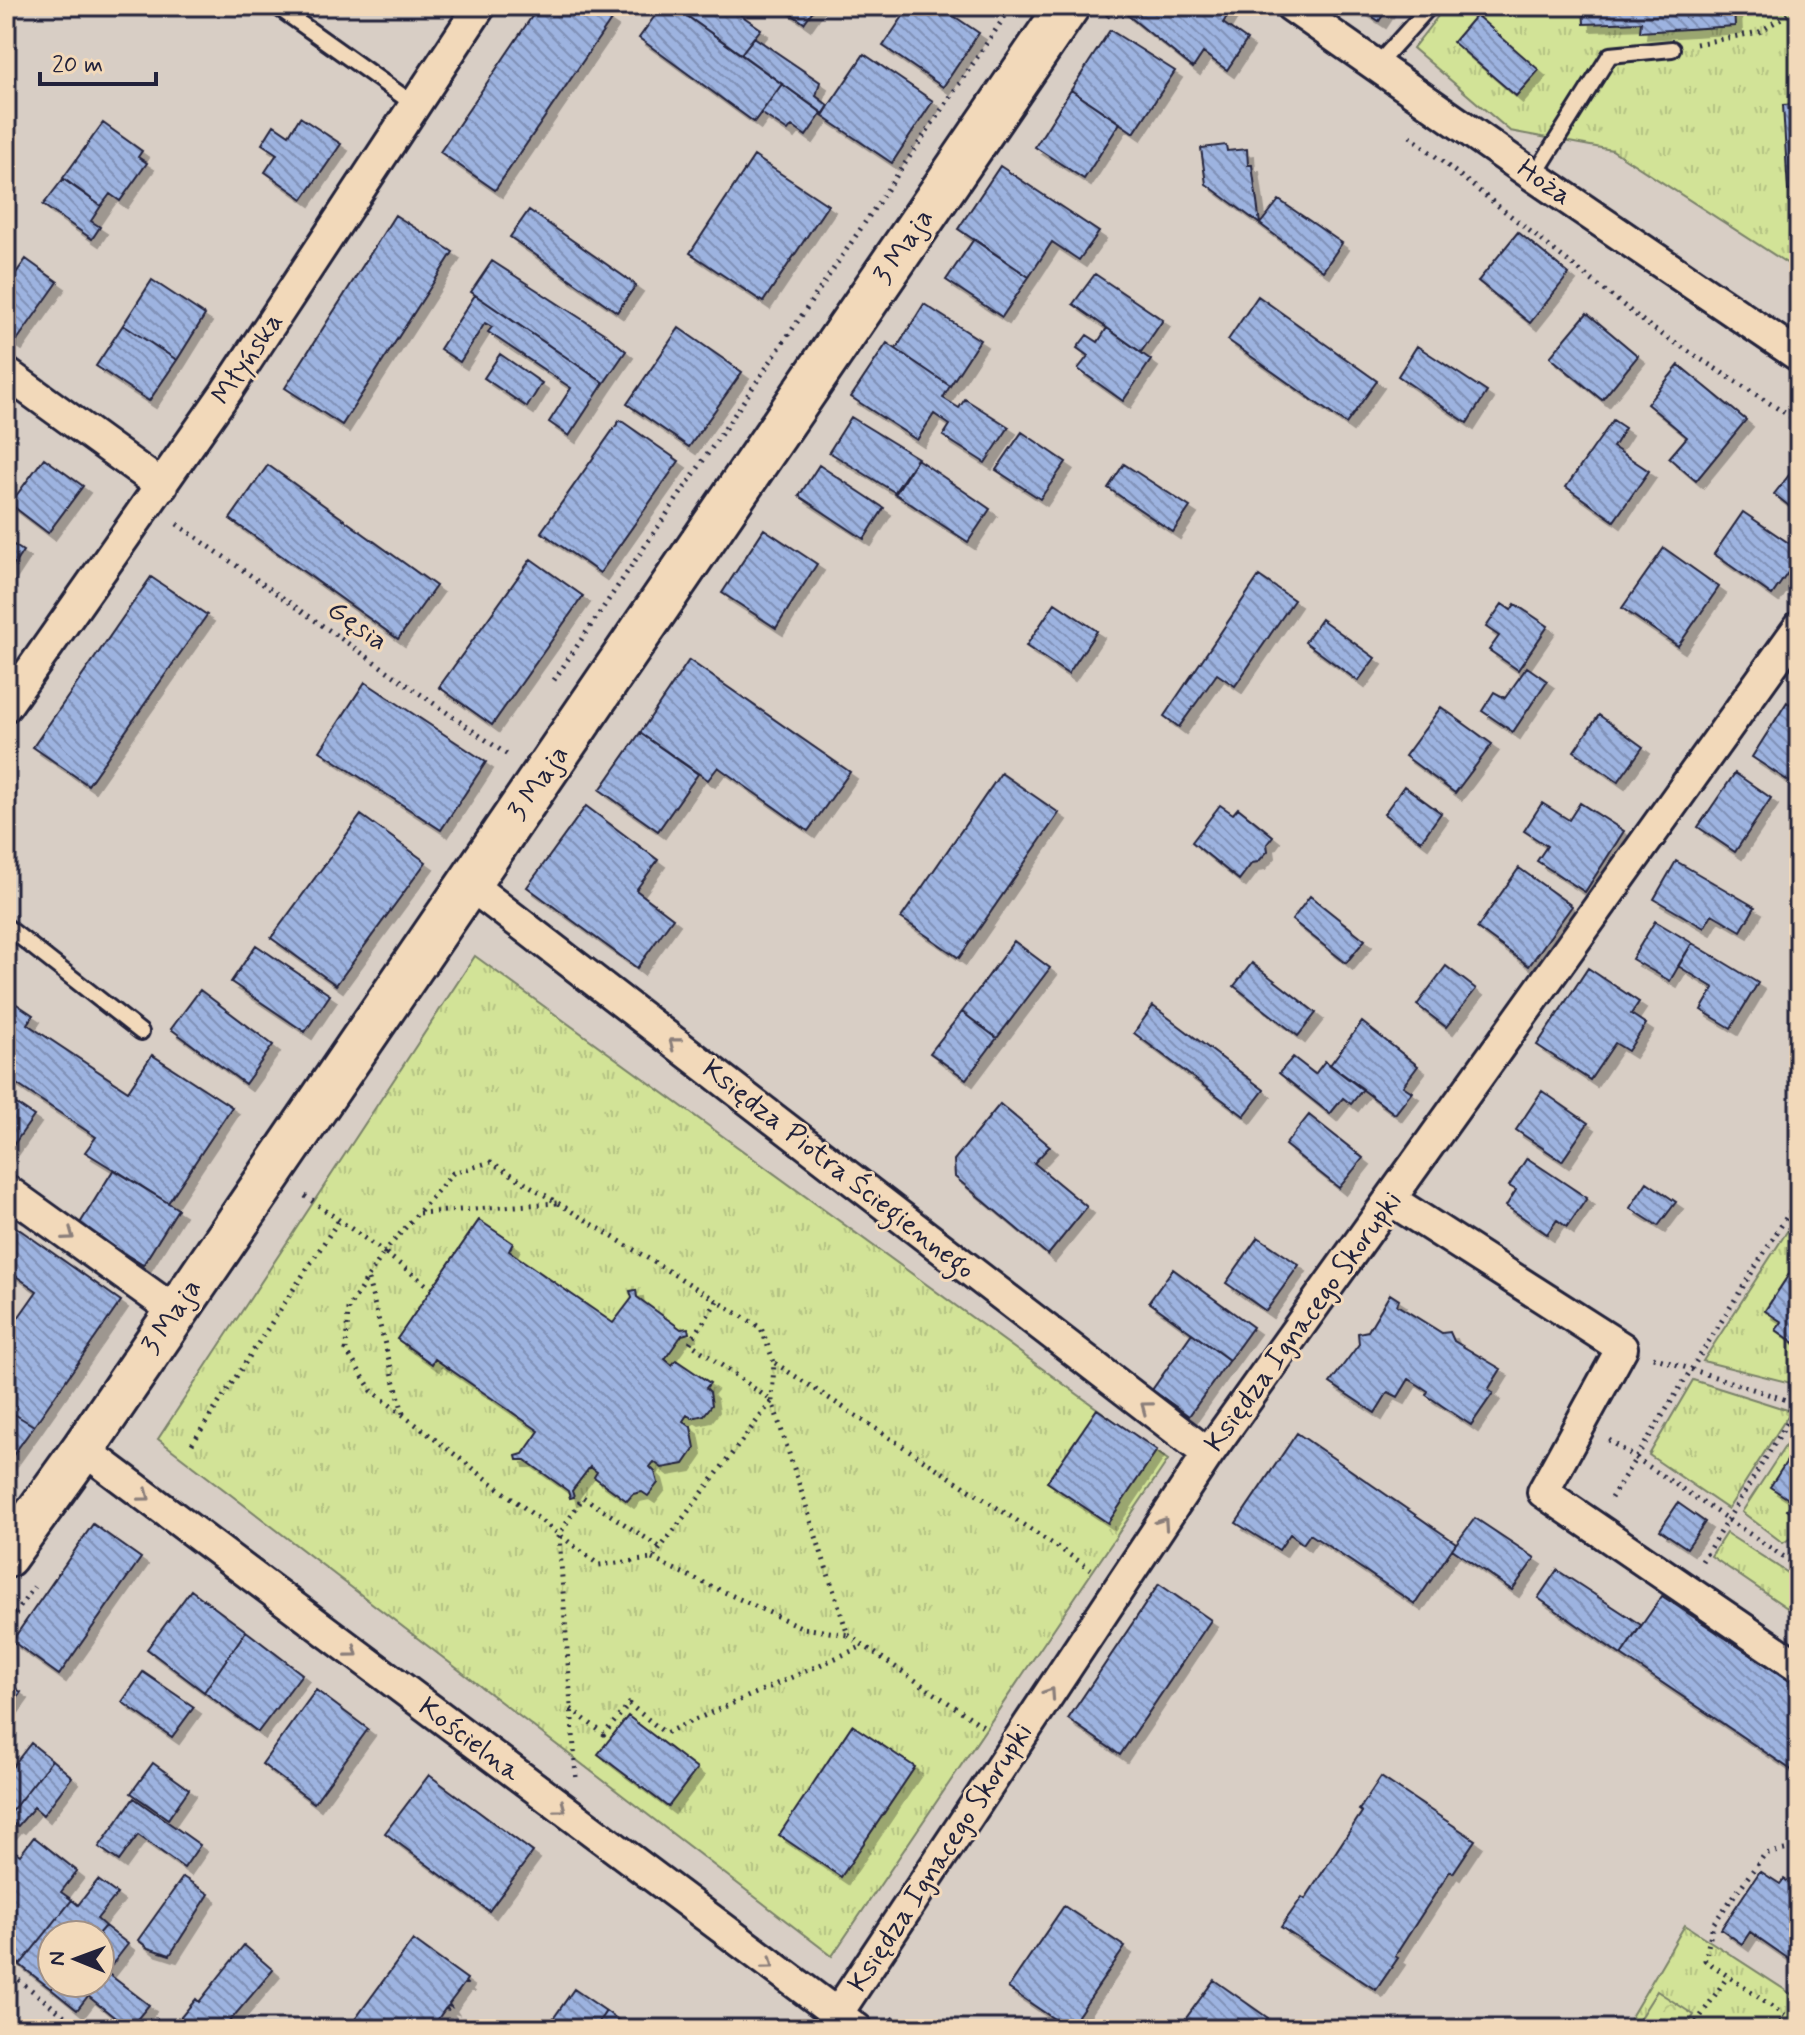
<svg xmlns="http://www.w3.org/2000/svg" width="1805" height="2035" viewBox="0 0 1805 2035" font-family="Mynerve,sans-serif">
  <defs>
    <pattern id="grass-tufts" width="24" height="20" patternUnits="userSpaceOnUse" patternTransform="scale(2)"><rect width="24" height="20" fill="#d2e397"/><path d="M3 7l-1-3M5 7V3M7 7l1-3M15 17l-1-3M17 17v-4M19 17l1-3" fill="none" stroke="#b4c283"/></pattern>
    <pattern id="park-crowns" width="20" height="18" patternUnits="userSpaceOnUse" patternTransform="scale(2)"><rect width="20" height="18" fill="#d2e397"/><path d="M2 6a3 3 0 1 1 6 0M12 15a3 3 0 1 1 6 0" fill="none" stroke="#b4c283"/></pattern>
    <pattern id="building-back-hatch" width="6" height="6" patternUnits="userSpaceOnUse" patternTransform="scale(2)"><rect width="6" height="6" fill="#9db3e0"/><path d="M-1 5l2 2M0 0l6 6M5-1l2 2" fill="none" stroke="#8091b7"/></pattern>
    <filter id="shadow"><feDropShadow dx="7" dy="7" stdDeviation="0" flood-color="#0004"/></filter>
  </defs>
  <rect width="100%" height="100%" fill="#d8cec5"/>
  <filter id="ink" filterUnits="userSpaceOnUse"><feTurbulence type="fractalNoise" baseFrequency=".0125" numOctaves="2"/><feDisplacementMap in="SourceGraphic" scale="16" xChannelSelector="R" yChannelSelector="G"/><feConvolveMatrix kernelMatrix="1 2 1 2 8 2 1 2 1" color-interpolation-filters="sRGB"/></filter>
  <g filter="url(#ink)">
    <path fill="url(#grass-tufts)" stroke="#7a8269" stroke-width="2" d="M1446 6H1799V271L1612 150 1510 131 1413 48Z
      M475 956 1168 1460 832 1956 158 1439Z
      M1799 1213V1259L1765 1310 1782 1322 1777 1331 1799 1346V1385L1703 1361Z
      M1693 1380 1791 1411 1728 1509 1649 1455Z
      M1799 1425V1540L1794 1536 1783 1543 1742 1512Z
      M1726 1533 1799 1580V1616L1711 1556Z
      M1685 1925 1799 1999V2029H1624Z"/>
    <path fill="url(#park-crowns)" stroke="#7a8269" stroke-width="2" d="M1657 1991 1694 2015 1685 2029H1633Z"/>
    <path fill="url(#building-back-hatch)" stroke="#22223b" stroke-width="2" filter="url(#shadow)" d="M539 6H590L611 20 495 190 440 152Z
      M662 6H673L782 84 754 122 639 38Z
      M673 6H728L761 29 741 54Z
      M780 6H816L804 23Z
      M910 6H939L979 33 943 87 883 46Z
      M1130 6H1230L1232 8 1223 23 1247 40 1227 70 1203 53 1193 68 1125 13Z
      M1356 6H1389L1379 21Z
      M1583 6H1734L1735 26 1640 32 1641 22 1584 24Z
      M1476 15 1539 70 1516 96 1453 42Z
      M1110 30 1175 71 1134 133 1071 90Z
      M754 37 820 82 816 96 829 106 824 114 741 54Z
      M864 54 933 101 892 163 822 116Z
      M782 84 822 113 806 136 792 126 788 131 761 113Z
      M1071 90 1120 123 1084 179 1035 147Z
      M1799 104V190L1788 191 1783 105Z
      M300 117 341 144 303 199 265 172 277 154 262 144 274 125 289 135Z
      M103 123 142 151 138 157 147 163 120 201 110 194 101 206 63 178Z
      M1226 145 1227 151 1247 149 1248 165H1252L1260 224 1206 184 1201 148Z
      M754 156 828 205 763 302 690 253Z
      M1000 166 1099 232 1079 260 1052 242 1029 277 958 229Z
      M63 179 101 206 91 221 100 227 92 239 43 205Z
      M1279 200 1342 243 1323 271 1260 224Z
      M529 210 636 285 617 312 510 237Z
      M395 215 453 252 342 425 285 388Z
      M1518 232 1569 274 1530 323 1478 281Z
      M974 239 1029 277 1002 317 946 280Z
      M26 259 58 282 15 343 6 337V287Z
      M492 261 605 334 626 351 604 383 471 292Z
      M1095 274 1163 320 1141 352 1073 304Z
      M152 280 205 315 177 360 123 325Z
      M475 295 604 383 569 436 549 422 571 388 488 332 492 327 485 323 460 362 440 349Z
      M1258 296 1377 381 1346 424 1228 340Z
      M924 304 980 340 950 386 896 349Z
      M1587 313 1638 356 1602 400 1550 357Z
      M123 325 177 360 149 401 96 366Z
      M679 328 742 372 689 447 627 404Z
      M1107 328 1151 360 1123 401 1078 369 1088 356 1077 348 1087 335 1098 342Z
      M887 343 950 386 943 398 959 408 965 399 1009 427 985 463 943 436 950 425 934 414 917 440 851 397Z
      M1417 346 1487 392 1467 423 1398 376Z
      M500 354 542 383 527 407 484 378Z
      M1679 365 1746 420 1696 481 1669 458 1687 437 1647 404Z
      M851 417 918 458 896 493 829 452Z
      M620 420 679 461 600 573 541 532Z
      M1613 420 1625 428 1613 447 1649 471 1614 521 1566 487Z
      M1022 432 1066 462 1040 499 996 470Z
      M44 458 83 486 48 533 10 504Z
      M917 459 990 509 968 542 894 493Z
      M1124 464 1190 507 1173 532 1108 488Z
      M268 465 436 586 398 639 230 519Z
      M819 465 884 508 864 539 799 496Z
      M1797 465 1799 466V514L1774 494Z
      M1743 512 1799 550V557L1772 595 1714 554Z
      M764 529 817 564 776 628 722 593Z
      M6 540 23 551 6 577Z
      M1664 548 1719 587 1678 646 1622 608Z
      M531 559 583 596 492 725 439 687Z
      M1259 576 1294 600 1235 686 1217 674 1179 727 1164 716Z
      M151 577 207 615 88 785 33 747Z
      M1055 603 1097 631 1068 674 1026 646Z
      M1502 604 1511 610 1515 604 1548 626 1518 670 1489 650 1499 636 1486 627Z
      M1321 619 1375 658 1358 681 1305 642Z
      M689 660 850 772 808 831 718 767 708 780 640 733Z
      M1527 667 1547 681 1513 732 1482 711 1494 692 1505 698Z
      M365 682 486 762 441 830 320 751Z
      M1787 702 1799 710V781L1796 786 1752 757Z
      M1441 707 1492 744 1455 793 1405 756Z
      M1599 715 1643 747 1618 782 1574 751Z
      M640 733 698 774 658 831 600 790Z
      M1001 773 1059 813 959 958 901 918Z
      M1735 773 1771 798 1735 852 1698 827Z
      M1404 786 1441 813 1421 841 1384 814Z
      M1542 803 1569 820 1580 803 1624 831 1585 892 1537 861 1547 846 1524 831Z
      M1220 805 1233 814 1238 808 1273 836 1267 844 1268 851 1258 862 1252 863 1239 880 1192 842Z
      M586 806 658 860 636 890 673 918 637 968 527 887Z
      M361 815 426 862 336 985 271 938Z
      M1676 861 1755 907 1741 931 1712 914 1704 928 1654 899Z
      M1519 868 1572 906 1529 966 1477 928Z
      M1310 896 1365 940 1346 963 1292 920Z
      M1655 921 1692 943 1670 981 1632 959Z
      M1014 941 1050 968 997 1038 962 1012Z
      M1692 943 1758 983 1731 1028 1701 1010 1714 988 1678 966Z
      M256 945 330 995 305 1032 231 982Z
      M1252 963 1316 1013 1298 1036 1234 986Z
      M1446 966 1476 989 1446 1027 1417 1005Z
      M1588 968 1639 1002 1631 1014 1646 1024 1628 1051 1615 1043 1590 1080 1537 1045Z
      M200 990 273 1045 245 1084 171 1029Z
      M6 997 33 1015 27 1024 128 1091 152 1055 232 1107 168 1203 85 1152 96 1137 6 1077Z
      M1153 1006 1264 1090 1244 1116 1134 1033Z
      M962 1012 997 1038 966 1079 930 1053Z
      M1362 1022 1418 1066 1403 1086 1412 1092 1395 1114 1330 1065Z
      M1293 1057 1315 1074 1325 1061 1363 1089 1351 1104 1343 1098 1330 1114 1279 1073Z
      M1542 1091 1588 1123 1562 1161 1516 1130Z
      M6 1097 34 1116 7 1154H6Z
      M1000 1104 1050 1146 1034 1163 1087 1207 1048 1255 955 1177 954 1160Z
      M1309 1115 1363 1158 1339 1188 1285 1145Z
      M1527 1158 1587 1198 1567 1227 1557 1220 1547 1234 1506 1206 1516 1190 1509 1186Z
      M114 1169 178 1209 143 1265 79 1225Z
      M1647 1182 1676 1202 1658 1226 1630 1208Z
      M6 1220 121 1301 34 1426 6 1409V1335L37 1291 6 1269Z
      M479 1220 513 1243 509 1251 613 1323 632 1298 630 1291 636 1290 637 1297 681 1329 688 1328 689 1333 682 1335 665 1359 672 1365 676 1360 710 1383 706 1388 710 1392 712 1405 704 1415 692 1418 687 1415 683 1421 691 1427 695 1448 684 1464 662 1468 654 1462 650 1467 655 1472 658 1483 648 1496 642 1492 633 1494 627 1501 594 1477 597 1472 590 1467 572 1491 574 1497 570 1498 568 1491 525 1460H517L516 1456 523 1454 539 1431 435 1359 432 1364 397 1339Z
      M1258 1237 1299 1265 1266 1311 1226 1283Z
      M1799 1259V1346L1776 1330 1782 1322 1765 1311Z
      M1173 1269 1253 1327 1229 1360 1149 1302Z
      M1390 1294 1399 1300 1397 1305 1442 1333 1450 1332 1454 1341 1501 1369 1488 1390 1493 1393 1471 1425 1426 1395 1428 1391 1409 1379 1398 1397 1388 1392 1375 1413 1330 1383 1359 1344 1358 1333 1368 1331Z
      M1192 1333 1229 1360 1189 1416 1152 1390Z
      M6 1409 34 1426 6 1465Z
      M1097 1409 1157 1450 1108 1523 1047 1482Z
      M1297 1433 1456 1543 1415 1604 1310 1534 1303 1544 1290 1534 1279 1550 1236 1523Z
      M1796 1447 1799 1449V1518L1787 1510 1793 1502 1770 1487Z
      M1678 1503 1705 1522 1687 1548 1660 1530Z
      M1475 1518 1535 1558 1512 1590 1452 1549Z
      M93 1524 141 1558 59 1675 12 1641Z
      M1557 1570 1641 1625 1621 1655 1538 1598Z
      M1159 1584 1211 1620 1120 1755 1068 1719Z
      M191 1590 246 1631 204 1692 147 1649Z
      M1662 1596 1799 1687V1775L1621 1655Z
      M246 1631 302 1674 258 1732 204 1692Z
      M143 1672 194 1707 172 1737 122 1702Z
      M6 1682 21 1692 6 1713Z
      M316 1690 368 1729 314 1803 262 1764Z
      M628 1716 697 1769 668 1807 598 1754Z
      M852 1725 915 1767 841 1877 779 1835Z
      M31 1743 52 1760 7 1817 11 1819 6 1824V1775Z
      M52 1760 72 1777 43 1815 34 1807 18 1826 15 1824 6 1835V1824L11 1819 7 1817Z
      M153 1763 189 1789 168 1819 131 1793Z
      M429 1775 533 1852 489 1911 385 1833Z
      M1381 1777 1475 1840 1453 1873 1450 1871 1395 1956 1398 1958 1376 1990 1281 1927 1302 1897 1305 1899 1362 1812 1359 1810Z
      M134 1798 200 1845 184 1868 138 1835 119 1861 99 1847Z
      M34 1837 77 1871 61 1892 72 1900 20 1965 6 1953V1845L20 1855Z
      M1760 1871 1780 1884 1784 1879 1799 1889V1966L1750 1932 1742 1944 1721 1929Z
      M183 1877 209 1894 170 1955 148 1948 138 1940Z
      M98 1880 117 1894 97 1919 105 1926 97 1935H52V1983H55L51 1989 20 1965 72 1900 78 1905Z
      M1064 1906 1125 1947 1069 2029 1008 1988Z
      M105 1926 128 1944 100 1980V1935H97Z
      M413 1940 467 1979 465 1982 467 1984H464L449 2004 451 2007 448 2006 446 2008 449 2010 445 2009 431 2029H348Z
      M244 1945 273 1970 223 2029H171L196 1999 199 2002Z
      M106 1972 149 2005 129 2029 88 1996Z
      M1214 1980 1268 2018 1260 2029H1178Z
      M55 1983H98L77 2010 51 1989Z
      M574 1989 606 2011 594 2029H546Z
      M606 2011 631 2029H594Z"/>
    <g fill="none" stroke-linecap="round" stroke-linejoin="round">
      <defs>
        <path id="lane" d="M276 6 415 105
          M1376 66 1430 6
          M1534 176 1610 55 1672 49
          M6 926 141 1032"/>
        <path id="street" d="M1291 6 1534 176 1799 356
          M6 373 162 486
          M6 706 226 392 480 6
          M469 884 1208 1454
          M6 1190 176 1312
          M1391 1200 1622 1348 1543 1492 1799 1667
          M83 1449 857 2029
          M827 2029 1208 1454 1799 627"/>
        <path id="secondary" d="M6 1556 83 1449 1068 6"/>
      </defs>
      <use href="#lane" stroke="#22223b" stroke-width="20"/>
      <use href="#street" stroke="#22223b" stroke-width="36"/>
      <use href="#secondary" stroke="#22223b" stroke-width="48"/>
      <path stroke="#22223b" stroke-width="5" stroke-dasharray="2 6" stroke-linecap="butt" d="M1242 6 1257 17
        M1107 17 1116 6
        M1696 44 1759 32 1799 7
        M1410 136 1652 328 1799 422
        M177 524 509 756
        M554 680 1012 6
        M305 1196 384 1252 453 1173 491 1162 761 1328 774 1362 772 1401 848 1635 986 1728
        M419 1213 557 1203
        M368 1280 404 1417
        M432 1289 384 1252 348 1309 346 1350 372 1391 599 1565 652 1559 772 1401 690 1343 717 1301
        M1653 1357 1799 1404 1702 1561
        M775 1363 1091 1569
        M1609 1440 1799 1567
        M192 1444 339 1220
        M1611 1498 1799 1197
        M652 1559 803 1628 848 1635
        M6 1627 34 1587
        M571 1709 604 1734 629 1704 665 1733 863 1646
        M576 1777 559 1535 583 1497 661 1548
        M6 1970 81 2029
        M891 2018 906 2029
        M1692 2029 1728 1976
        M1776 2029 1785 2016 1705 1960 1713 1924 1765 1854 1799 1847"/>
      <use href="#lane" stroke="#f2d9ba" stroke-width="14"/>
      <use href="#street" stroke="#f2d9ba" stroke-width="30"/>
      <use href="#secondary" stroke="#f2d9ba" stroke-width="42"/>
    </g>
    <defs><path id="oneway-chevron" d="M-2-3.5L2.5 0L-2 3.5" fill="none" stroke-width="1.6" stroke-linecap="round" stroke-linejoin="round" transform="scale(2)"/></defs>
    <g stroke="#8a7e7a">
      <use href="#oneway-chevron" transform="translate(674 1043) rotate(-142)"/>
      <use href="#oneway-chevron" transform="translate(69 1235) rotate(36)"/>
      <use href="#oneway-chevron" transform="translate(1146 1407) rotate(-143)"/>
      <use href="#oneway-chevron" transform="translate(145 1496) rotate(37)"/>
      <use href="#oneway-chevron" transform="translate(1163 1523) rotate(-56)"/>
      <use href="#oneway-chevron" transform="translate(353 1652) rotate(37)"/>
      <use href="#oneway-chevron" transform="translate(1050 1693) rotate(-56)"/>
      <use href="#oneway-chevron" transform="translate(561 1808) rotate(37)"/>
      <use href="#oneway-chevron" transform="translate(769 1964) rotate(37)"/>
    </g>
  </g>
  <g text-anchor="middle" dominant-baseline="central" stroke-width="6" stroke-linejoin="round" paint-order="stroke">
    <g font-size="28" fill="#22223b" stroke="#f2d9ba">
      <text transform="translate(1544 183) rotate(34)">Hoża</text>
      <text transform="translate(904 247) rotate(-56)">3 Maja</text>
      <text transform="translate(248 359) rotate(-56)">Młyńska</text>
      <text transform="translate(357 626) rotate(35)">Gęsia</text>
      <text transform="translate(539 783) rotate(-55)">3 Maja</text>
      <text transform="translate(838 1170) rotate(38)">Księdza Piotra Ściegiennego</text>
      <text transform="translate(172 1317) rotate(-56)">3 Maja</text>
      <text transform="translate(1304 1322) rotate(-54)">Księdza Ignacego Skorupki</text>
      <text transform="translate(469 1740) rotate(37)">Kościelna</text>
      <text transform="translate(941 1858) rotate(-57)">Księdza Ignacego Skorupki</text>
    </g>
  </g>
  <rect width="1805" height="2035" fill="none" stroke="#f2d9ba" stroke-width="32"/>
  <rect x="16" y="16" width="1773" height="2003" fill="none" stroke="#22223b" stroke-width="3" filter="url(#ink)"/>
  <g transform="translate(76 1959) rotate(271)"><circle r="38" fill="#f2d9ba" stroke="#9f9087" stroke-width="2"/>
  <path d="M0-6L14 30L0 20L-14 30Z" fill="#22223b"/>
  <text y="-12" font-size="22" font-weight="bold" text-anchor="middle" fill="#22223b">N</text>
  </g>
  <path d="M40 72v12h116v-12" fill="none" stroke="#22223b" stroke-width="4"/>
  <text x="52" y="72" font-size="24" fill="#22223b" stroke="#f2d9ba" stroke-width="6" paint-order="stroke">20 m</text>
</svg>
